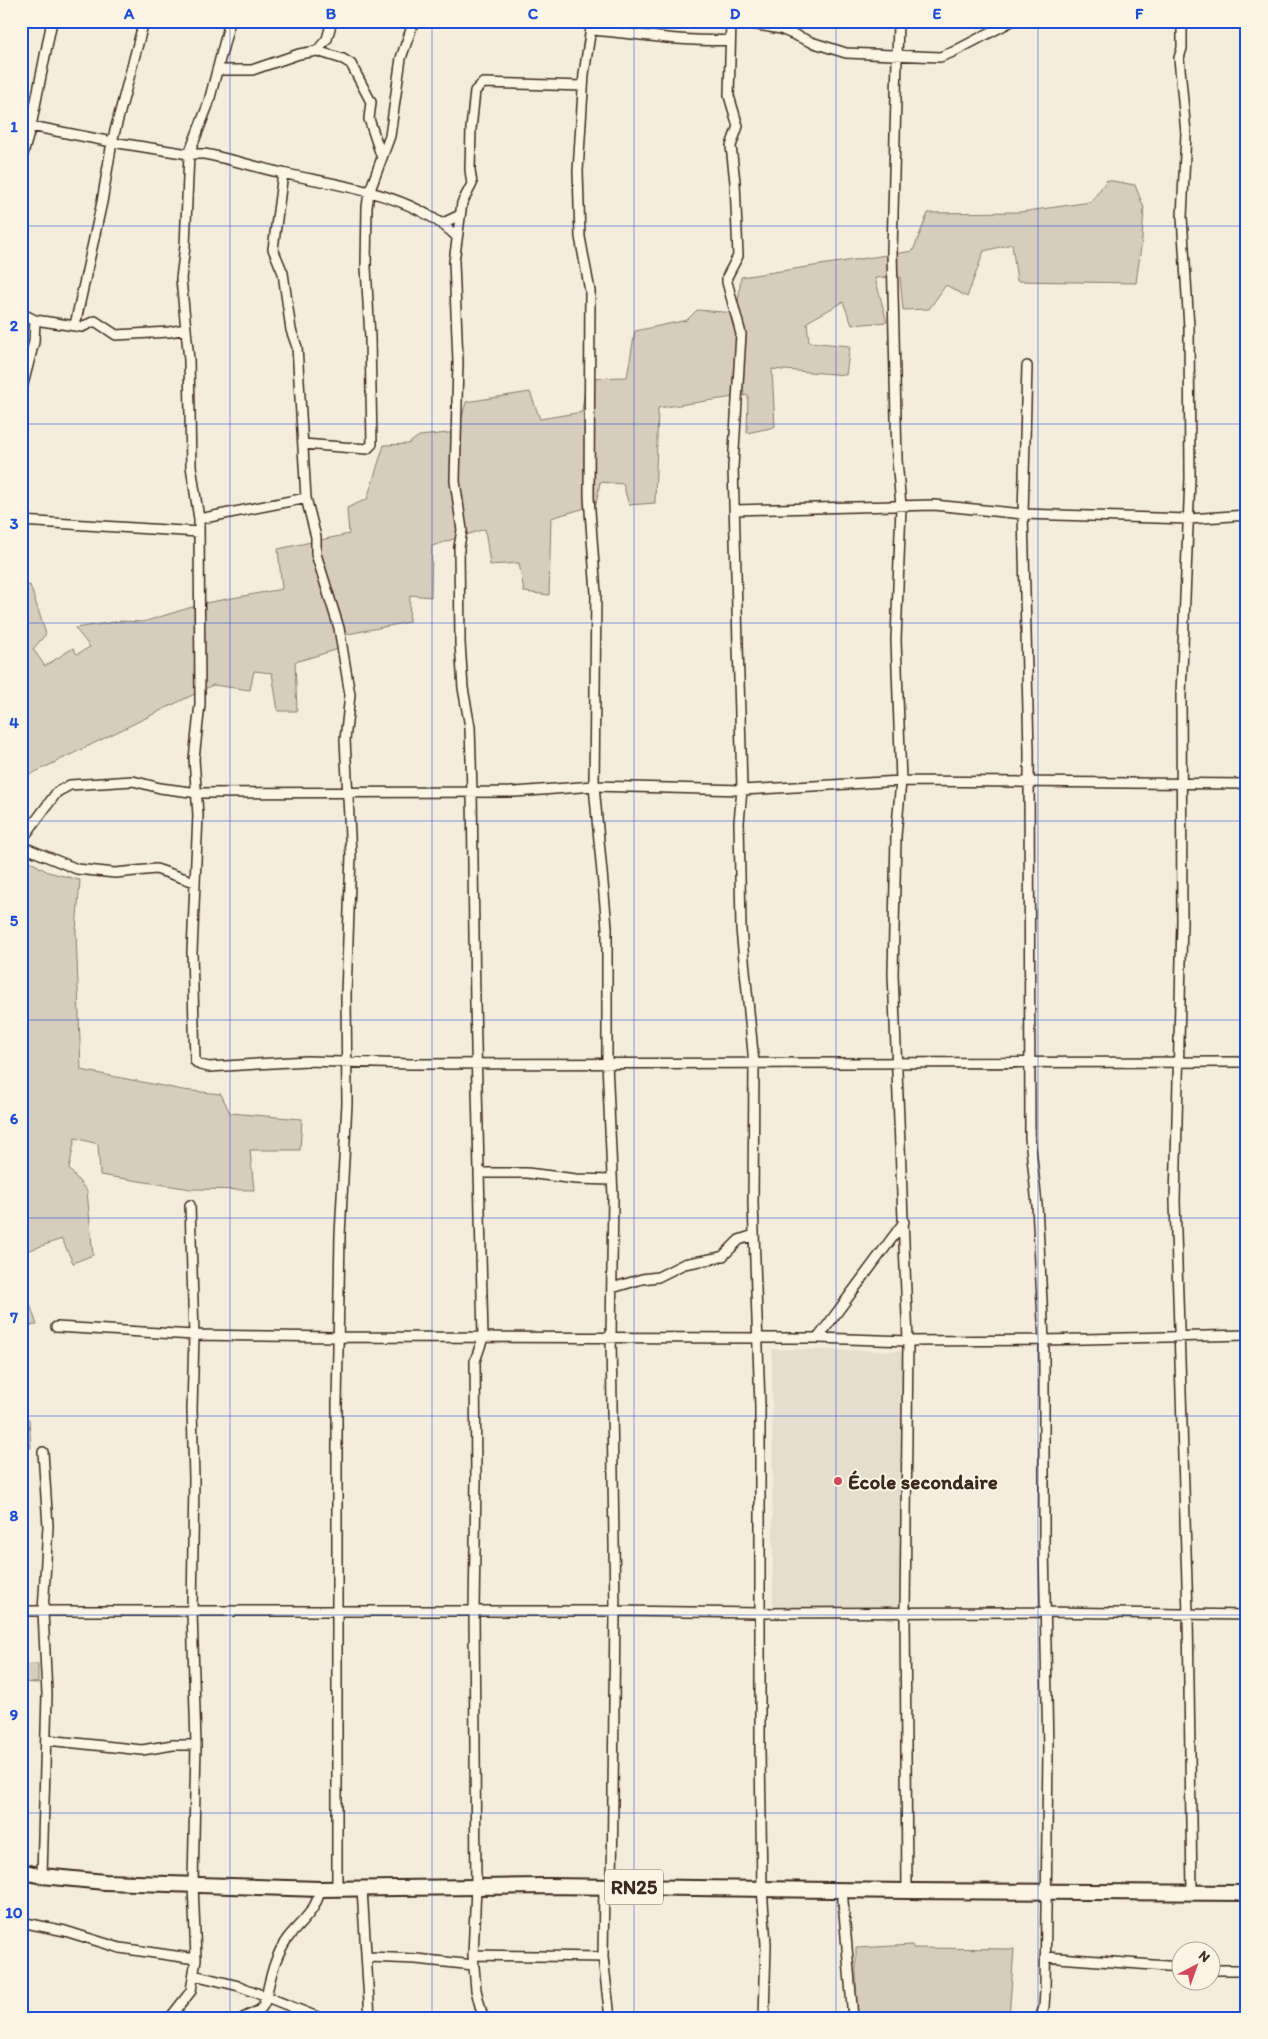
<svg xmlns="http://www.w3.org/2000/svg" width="1268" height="2039" viewBox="0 0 1268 2039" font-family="Itim,sans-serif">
  <rect width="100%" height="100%" fill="#f4eddd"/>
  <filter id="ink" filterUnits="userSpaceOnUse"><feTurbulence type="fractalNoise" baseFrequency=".02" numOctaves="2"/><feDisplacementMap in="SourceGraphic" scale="10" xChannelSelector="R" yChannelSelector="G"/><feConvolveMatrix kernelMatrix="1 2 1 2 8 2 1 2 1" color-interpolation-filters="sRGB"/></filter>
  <g filter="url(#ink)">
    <path fill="#e5ddce" d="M772 1349 904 1351V1611H773Z"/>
    <path fill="#d6cdbd" stroke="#887c6e" d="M1107 180 1135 185 1144 208 1142 240 1136 283 1017 281 1012 244 984 251 967 297 946 285 929 309 903 310 900 277 875 278 887 322 852 325 843 302 807 322 809 342 850 346 846 375 772 369 775 427 747 433 748 395 658 408 655 503 629 505 623 484 600 482 596 505 551 518 549 595 524 592 519 563 490 565 485 529 432 546 431 597 410 595 409 622 343 635 339 649 295 662 297 711H278L272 673 254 671 250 690 213 685 21 779V586L30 585 46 634 33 649 45 666 73 648 77 654 90 647 75 628 121 621 143 622 205 603 282 589 278 549 349 534 347 508 367 499 384 445 408 444 419 436 458 432 466 402 530 392 540 419 582 412 586 378 627 377 635 331 687 320 697 310 737 313 741 277 913 251 928 213 1020 212 1091 202Z
      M21 856 48 872 80 880 76 931 81 1070 183 1090 221 1094 230 1113 302 1119 300 1150H250L254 1190 191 1189 100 1175 98 1144 75 1138 69 1169 87 1191 93 1255 73 1263 62 1239 21 1253Z
      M21 1278 37 1325 21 1326Z
      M21 1416 29 1419 31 1448 21 1447Z
      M21 1663 38 1664V1683L21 1682Z
      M912 1945 913 1948 1014 1949 1009 2018H856V1948Z"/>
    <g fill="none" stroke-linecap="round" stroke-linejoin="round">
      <defs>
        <path id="minor" d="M230 21 208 105 189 154 185 246 181 279 189 360 191 466 199 519 200 704 194 759 198 815 192 952 195 1061 200 1065 209 1067 307 1061 411 1064 1247 1062
          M592 21 584 74 578 171 580 237 590 291 589 497 596 593 594 786 607 927V1062L613 1197 611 1337 615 1611 612 1887
          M731 21 729 96 738 126 731 146 735 182 738 256 727 277V282L741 334 733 467 741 750 742 790 739 822 741 929 754 1063 753 1203 760 1406V1751L762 1888 766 1944 764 2018
          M734 21 781 29 811 42 846 53 940 57 953 52 1012 21
          M898 21 892 251 897 460 901 506 896 640 901 781 896 836 893 974 908 1341 905 1612 907 1891
          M1182 21V48L1179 58 1186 133 1182 217 1189 327 1190 478 1181 694 1182 921 1175 1201 1188 1615 1192 1891
          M591 30C638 33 684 43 730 40
          M317 51 343 59 351 64 371 102 369 119 382 158
          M217 70H252L299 54 317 51 327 39 332 21
          M21 124 112 142 189 154H204C231 159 256 167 282 173 340 186 412 193 456 236
          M21 161 31 126 52 21
          M283 173 273 249 283 273 291 330 297 347 306 498 316 537V554L339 628 350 695 345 740 351 855 346 994 347 1103 340 1235 337 1405V1888
          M443 223 460 215
          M21 313 35 320 82 327 95 321 116 335 169 332 186 329
          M75 325 102 202 112 142 144 21
          M1027 366 1023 514 1029 751 1030 1138 1037 1205 1044 1340V1544L1048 1751 1045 1991 1044 2007 1040 2018
          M21 392 34 342 35 320
          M303 444 367 449 372 444 370 338 366 267 367 207 369 193 390 136 401 58 414 21
          M21 485 24 520
          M735 510 934 505 1023 514 1189 519 1247 515
          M199 519 306 498
          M21 521 199 532
          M21 841 57 792 70 785 133 781 160 788 198 793 515 792 594 786 742 790 901 781 1247 784
          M21 846 77 869 115 873 156 869 195 882
          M480 1173H527L576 1179 612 1180
          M612 1288 642 1279 658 1277 684 1264 716 1258 723 1256 739 1240 754 1235
          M56 1327 194 1335 338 1337 818 1338 908 1341 1044 1340 1247 1335
          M818 1338 904 1222
          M21 1611H615L760 1613 1046 1612 1247 1615
          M47 1740 142 1750 173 1745H196
          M42 1876 47 1694 43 1612 48 1526 43 1452
          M604 1887 603 1957 610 2018
          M362 1889 370 2018
          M842 1889 853 2018
          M21 1922 65 1931 120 1948 196 1959
          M473 1955 603 1957
          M368 1957 416 1959 474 1965
          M1045 1957 1180 1967
          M1210 1970H1247
          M194 1975 239 1986 320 2018
          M170 2018 191 1991 196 1959 193 1884 196 1745 192 1611 194 1479 192 1409 194 1335 190 1205
          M243 2018 260 2010 264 2004C270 1982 273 1959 287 1939 300 1922 317 1911 320 1889
          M483 2018 476 1990 473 1955 476 1887 474 1611 476 1479 475 1361 483 1338 475 1003 472 792 470 727 463 688 460 643 459 547 462 530 455 481 458 362 454 262 462 203 472 184 470 170 471 129 475 91 483 83 583 86"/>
        <path id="primary" d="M21 1871 42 1876 105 1882 320 1889 547 1886 907 1891 1247 1893"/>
      </defs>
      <use href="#minor" stroke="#3b2a1e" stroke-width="12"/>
      <use href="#primary" stroke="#3b2a1e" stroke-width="18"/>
      <use href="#minor" stroke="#fcf5e5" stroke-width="9"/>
      <use href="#primary" stroke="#fcf5e5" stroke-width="14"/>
    </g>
  </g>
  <path fill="none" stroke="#1d4ed8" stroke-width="1" stroke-opacity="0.55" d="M230 21V2018M432 21V2018M634 21V2018M836 21V2018M1038 21V2018M21 226H1247M21 424H1247M21 623H1247M21 821H1247M21 1020H1247M21 1218H1247M21 1416H1247M21 1615H1247M21 1813H1247"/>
  <circle fill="#d1495b" stroke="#fcf5e5" stroke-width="2" cx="838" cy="1481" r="5"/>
  <g text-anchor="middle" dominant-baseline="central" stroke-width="4" stroke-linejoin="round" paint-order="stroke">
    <rect fill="#fcf5e5" stroke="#75675a" stroke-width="1" x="605" y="1869.5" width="58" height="35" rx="4"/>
    <g font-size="20" font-weight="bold" fill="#3b2a1e">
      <text x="634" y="1887">RN25</text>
    </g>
    <g font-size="21" font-weight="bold" fill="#3b2a1e" stroke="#fcf5e5" text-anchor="start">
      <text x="848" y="1481">École secondaire</text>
    </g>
  </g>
  <rect width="1268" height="2039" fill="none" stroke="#fcf5e5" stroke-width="55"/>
  <g transform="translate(1196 1966) rotate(41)"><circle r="24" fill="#fcf5e5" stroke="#afa495"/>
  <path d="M0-4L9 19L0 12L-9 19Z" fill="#d1495b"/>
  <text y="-8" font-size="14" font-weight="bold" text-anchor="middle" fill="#3b2a1e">N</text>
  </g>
  <rect x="28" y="28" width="1212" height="1984" fill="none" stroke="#1d4ed8" stroke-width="2"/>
  <g font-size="16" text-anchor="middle" font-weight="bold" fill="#1d4ed8">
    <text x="129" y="19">A</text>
    <text x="331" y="19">B</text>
    <text x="533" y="19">C</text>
    <text x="735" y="19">D</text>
    <text x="937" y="19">E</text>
    <text x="1139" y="19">F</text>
    <text x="14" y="132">1</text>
    <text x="14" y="331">2</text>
    <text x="14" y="529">3</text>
    <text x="14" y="728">4</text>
    <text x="14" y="926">5</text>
    <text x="14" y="1124">6</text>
    <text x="14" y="1323">7</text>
    <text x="14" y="1521">8</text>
    <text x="14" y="1720">9</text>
    <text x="14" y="1918">10</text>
  </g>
</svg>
